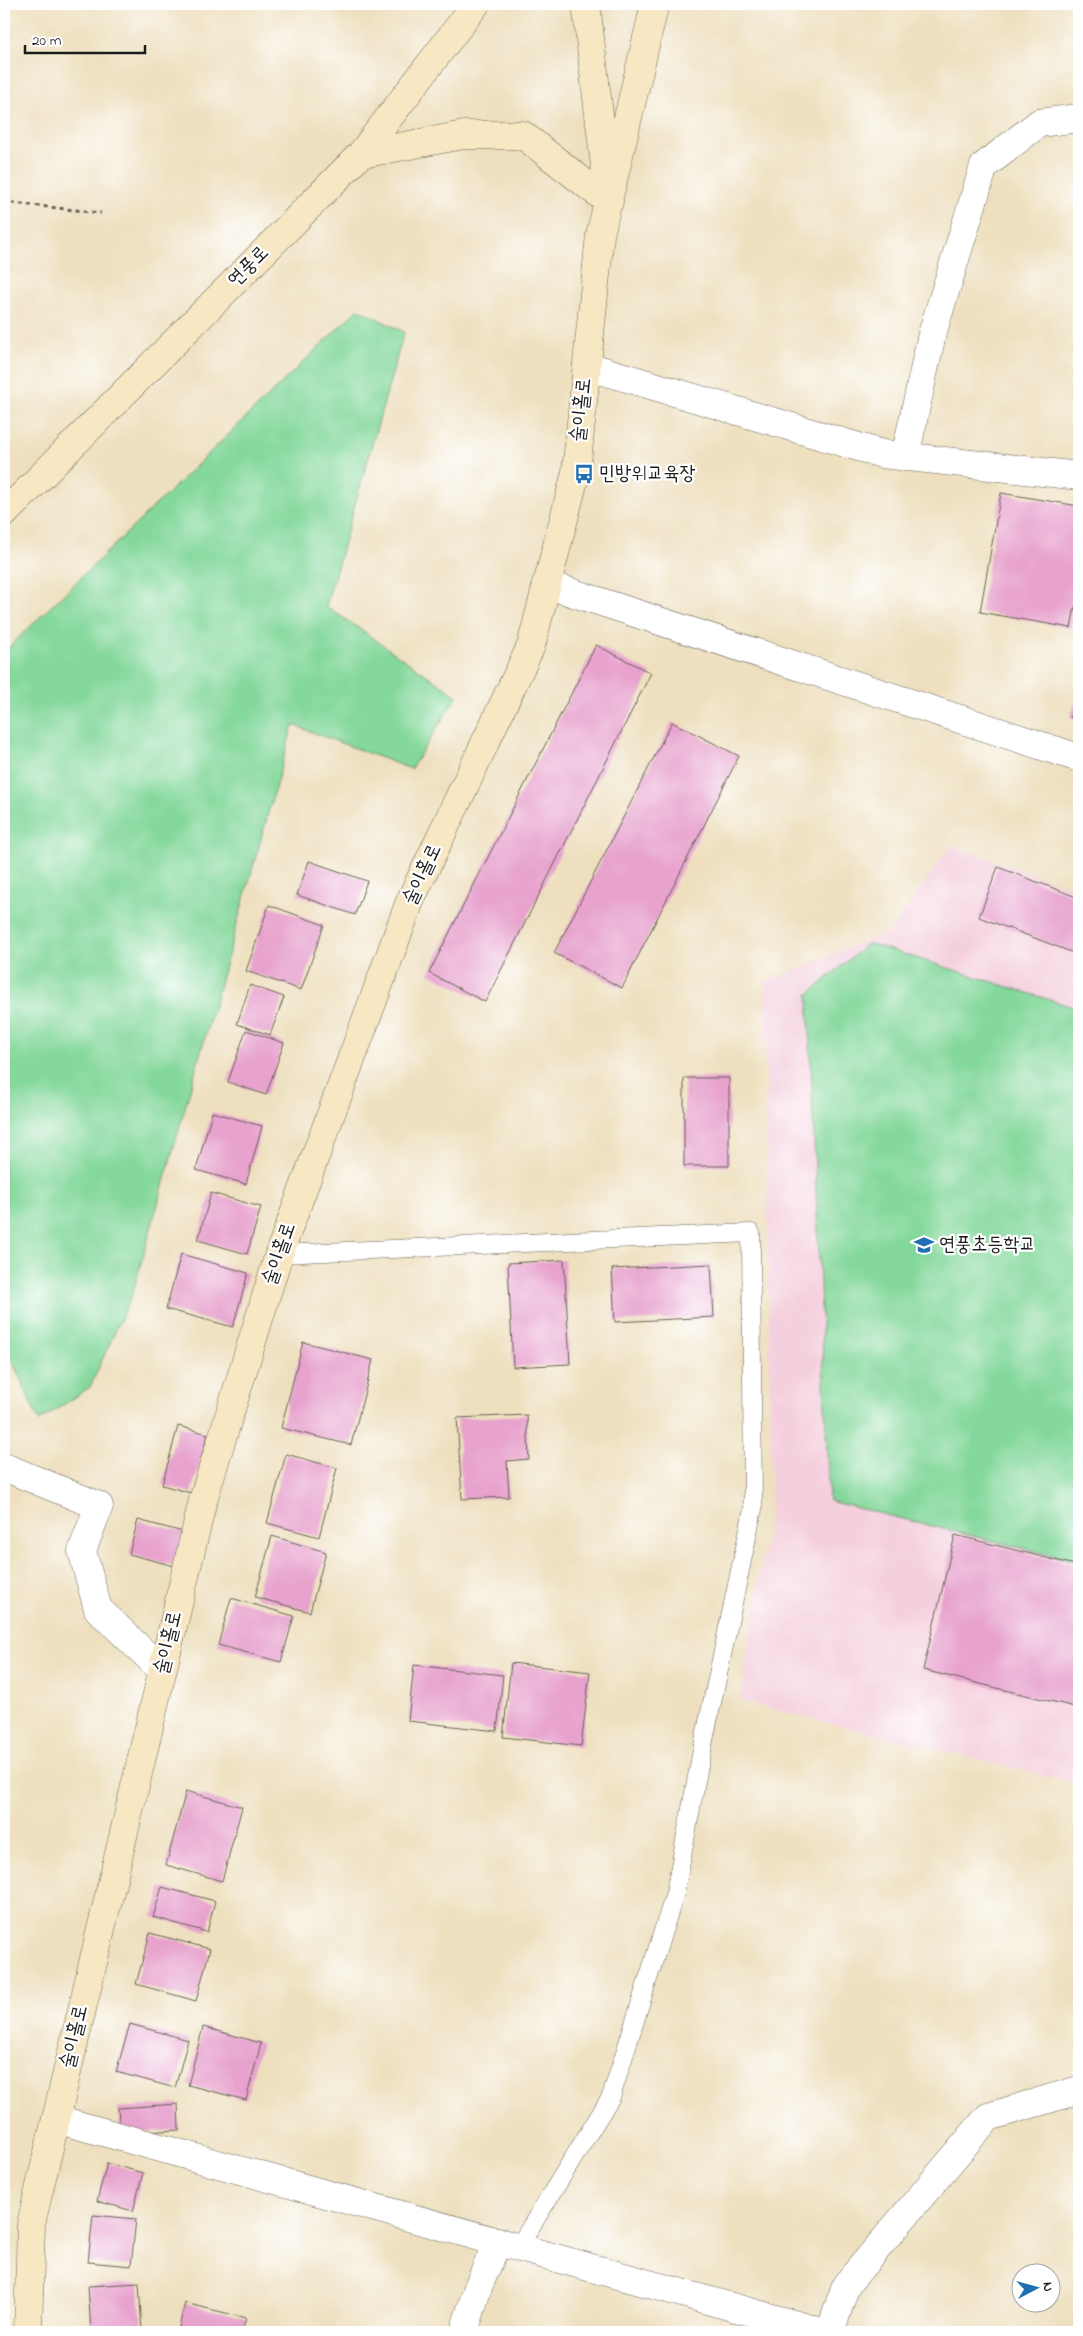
<svg xmlns="http://www.w3.org/2000/svg" width="1083" height="2336" viewBox="0 0 1083 2336" font-family="'Indie Flower','Poor Story',sans-serif">
  <rect width="100%" height="100%" fill="#fff"/>
  <filter id="ink" filterUnits="userSpaceOnUse"><feTurbulence type="fractalNoise" baseFrequency=".02" numOctaves="2"/><feDisplacementMap in="SourceGraphic" scale="10" xChannelSelector="R" yChannelSelector="G"/><feConvolveMatrix kernelMatrix="1 2 1 2 8 2 1 2 1" color-interpolation-filters="sRGB"/></filter>
  <filter id="wash" filterUnits="userSpaceOnUse"><feTurbulence type="fractalNoise" baseFrequency=".0096" numOctaves="4" result="noise"/><feDisplacementMap in="SourceGraphic" scale="20" xChannelSelector="R" yChannelSelector="G"/><feGaussianBlur stdDeviation="1.12" result="paint"/><feColorMatrix in="noise" values="0 0 0 0 0 0 0 0 0 0 0 0 0 0 0 0 0 1.4 0 .05"/><feComposite in="paint" operator="in"/></filter>
  <g filter="url(#wash)">
    <rect width="100%" height="100%" fill="#eee0bf"/>
    <path fill="#f4cfdd" d="M951 845 1079 890V1784L740 1701 771 1507 765 982 891 931Z"/>
    <path fill="#84d89b" stroke="#507a5c" d="M358 309 404 332 326 606 457 696 411 769 293 725 133 1292 90 1387 39 1421 4 1342V652Z
      M868 943 1079 1009V1562L829 1501 808 995Z"/>
    <g id="blocks">
      <path fill="#e7a2ce" d="M1001 493 1079 506V607H1075L1071 628 980 612Z
        M596 645 651 673 485 1002 429 973Z
        M1079 694V721L1070 717Z
        M672 722 739 756 622 988 554 953Z
        M309 861 367 881 355 915 297 895Z
        M998 867 1079 898V955L979 917Z
        M269 905 324 925 301 990 246 971Z
        M250 985 284 997 270 1035 237 1024Z
        M246 1030 284 1043 266 1095 228 1082Z
        M684 1078H729V1166H684Z
        M212 1112 262 1126 246 1184 196 1170Z
        M211 1193 261 1207 247 1254 198 1240Z
        M181 1254 248 1273 233 1327 166 1309Z
        M564 1260 570 1364 513 1367 508 1263Z
        M711 1264 714 1317 615 1322 612 1269Z
        M303 1342 373 1360 351 1445 281 1428Z
        M527 1415 529 1459 507 1461 509 1497 462 1499 457 1418Z
        M178 1426 208 1434 191 1493 162 1485Z
        M286 1454 337 1468 319 1537 267 1523Z
        M138 1520 183 1532 174 1566 129 1554Z
        M955 1535 1079 1566V1708L923 1670Z
        M272 1536 326 1552 310 1612 255 1597Z
        M231 1598 294 1616 281 1662 218 1645Z
        M511 1663 590 1672 581 1746 503 1737Z
        M414 1665 503 1675 497 1731 408 1721Z
        M186 1791 242 1807 222 1881 166 1865Z
        M162 1887 215 1901 207 1932 153 1917Z
        M150 1933 210 1949 196 2001 136 1984Z
        M130 2024 188 2040 175 2088 116 2072Z
        M203 2027 261 2043 246 2100 188 2085Z
        M178 2104 179 2130 120 2133 118 2108Z
        M107 2163 143 2173 133 2211 97 2201Z
        M93 2215 136 2219 131 2266 88 2262Z
        M139 2283 142 2332H91L88 2286Z
        M185 2303 246 2318 242 2332H178Z"/>
    </g>
  </g>
  <g filter="url(#ink)">
    <use href="#blocks" fill-opacity="0" stroke="#666155" stroke-width="1"/>
    <g fill="none" stroke-linecap="round" stroke-linejoin="round">
      <defs>
        <path id="lane" d="M279 1254 751 1233 753 1509 702 1750 675 1893 611 2097 519 2246"/>
        <path id="street" d="M587 366 882 454 1079 476
          M905 457 932 334 984 166 1039 123 1079 118
          M546 584 1079 758
          M4 1467 99 1506 82 1551 98 1609 162 1670
          M56 2119 822 2332
          M464 2332 478 2287 498 2241
          M830 2332 846 2285 988 2117 1079 2090"/>
        <path id="secondary" d="M586 4 607 183
          M361 154 464 135H523L609 202
          M4 514 361 154 476 4
          M28 2332 31 2224 203 1500 279 1254 410 901 531 646 576 472 600 235 655 4"/>
      </defs>
      <use href="#lane" stroke="#666155" stroke-width="19"/>
      <use href="#street" stroke="#666155" stroke-width="29"/>
      <use href="#secondary" stroke="#666155" stroke-width="29"/>
      <path stroke="#666155" stroke-width="3" stroke-dasharray="4 4" stroke-linecap="butt" d="M4 202 101 213"/>
      <use href="#lane" stroke="#fff" stroke-width="18"/>
      <use href="#street" stroke="#fff" stroke-width="28"/>
      <use href="#secondary" stroke="#f7e8c3" stroke-width="28"/>
    </g>
  </g>
  <defs>
    <symbol id="bus-bare" viewBox="-9 -9 18 18"><path d="M-5-6H5V4H4V6H2V4H-2V6H-4V4H-5ZM-3.5-4V0h7V-4ZM-3.5 1.2v1.5H-2V1.2ZM2 1.2v1.5H3.5V1.2Z" fill="#1f6fb2" stroke="#fff" stroke-width="2.5" paint-order="stroke"/></symbol>
    <symbol id="school-bare" viewBox="-9 -9 18 18"><path d="M0-5L7-2L0 1L-7-2ZM-4 1L0 2.5L4 1V4Q0 6-4 4Z" fill="#1f6fb2" stroke="#fff" stroke-width="2.5" paint-order="stroke"/></symbol>
  </defs>
  <g fill-rule="evenodd">
    <use href="#bus-bare" x="570" y="460" width="28" height="28"/>
    <use href="#school-bare" x="910" y="1231" width="28" height="28"/>
  </g>
  <g text-anchor="middle" dominant-baseline="central" stroke-width="4.5" stroke-linejoin="round" paint-order="stroke">
    <g font-size="20" fill="#1c1c1c" stroke="#fff">
      <text transform="translate(249 267) rotate(-45)">연풍로</text>
      <text transform="translate(582 410) rotate(-84)">술이홀로</text>
      <text transform="translate(423 875) rotate(-65)">술이홀로</text>
      <text transform="translate(280 1254) rotate(-71)">술이홀로</text>
      <text transform="translate(169 1643) rotate(-77)">술이홀로</text>
      <text transform="translate(75 2037) rotate(-77)">술이홀로</text>
    </g>
    <g font-size="20" fill="#1c1c1c" stroke="#fff" text-anchor="start">
      <text x="599" y="474">민방위교육장</text>
      <text x="939" y="1245">연풍초등학교</text>
    </g>
  </g>
  <rect width="1083" height="2336" fill="none" stroke="#fff" stroke-width="20"/>
  <g transform="translate(1036 2288) rotate(84)"><circle r="24" fill="#ffffff" stroke="#a4a4a4"/>
  <path d="M0-4L9 19L0 12L-9 19Z" fill="#1f6fb2"/>
  <text y="-8" font-size="14" font-weight="bold" text-anchor="middle" fill="#1c1c1c">N</text>
  </g>
  <path d="M25 45v8h120v-8" fill="none" stroke="#1c1c1c" stroke-width="2.5"/>
  <text x="32" y="45" font-size="15" fill="#1c1c1c" stroke="#ffffff" stroke-width="4" paint-order="stroke">20 m</text>
</svg>
